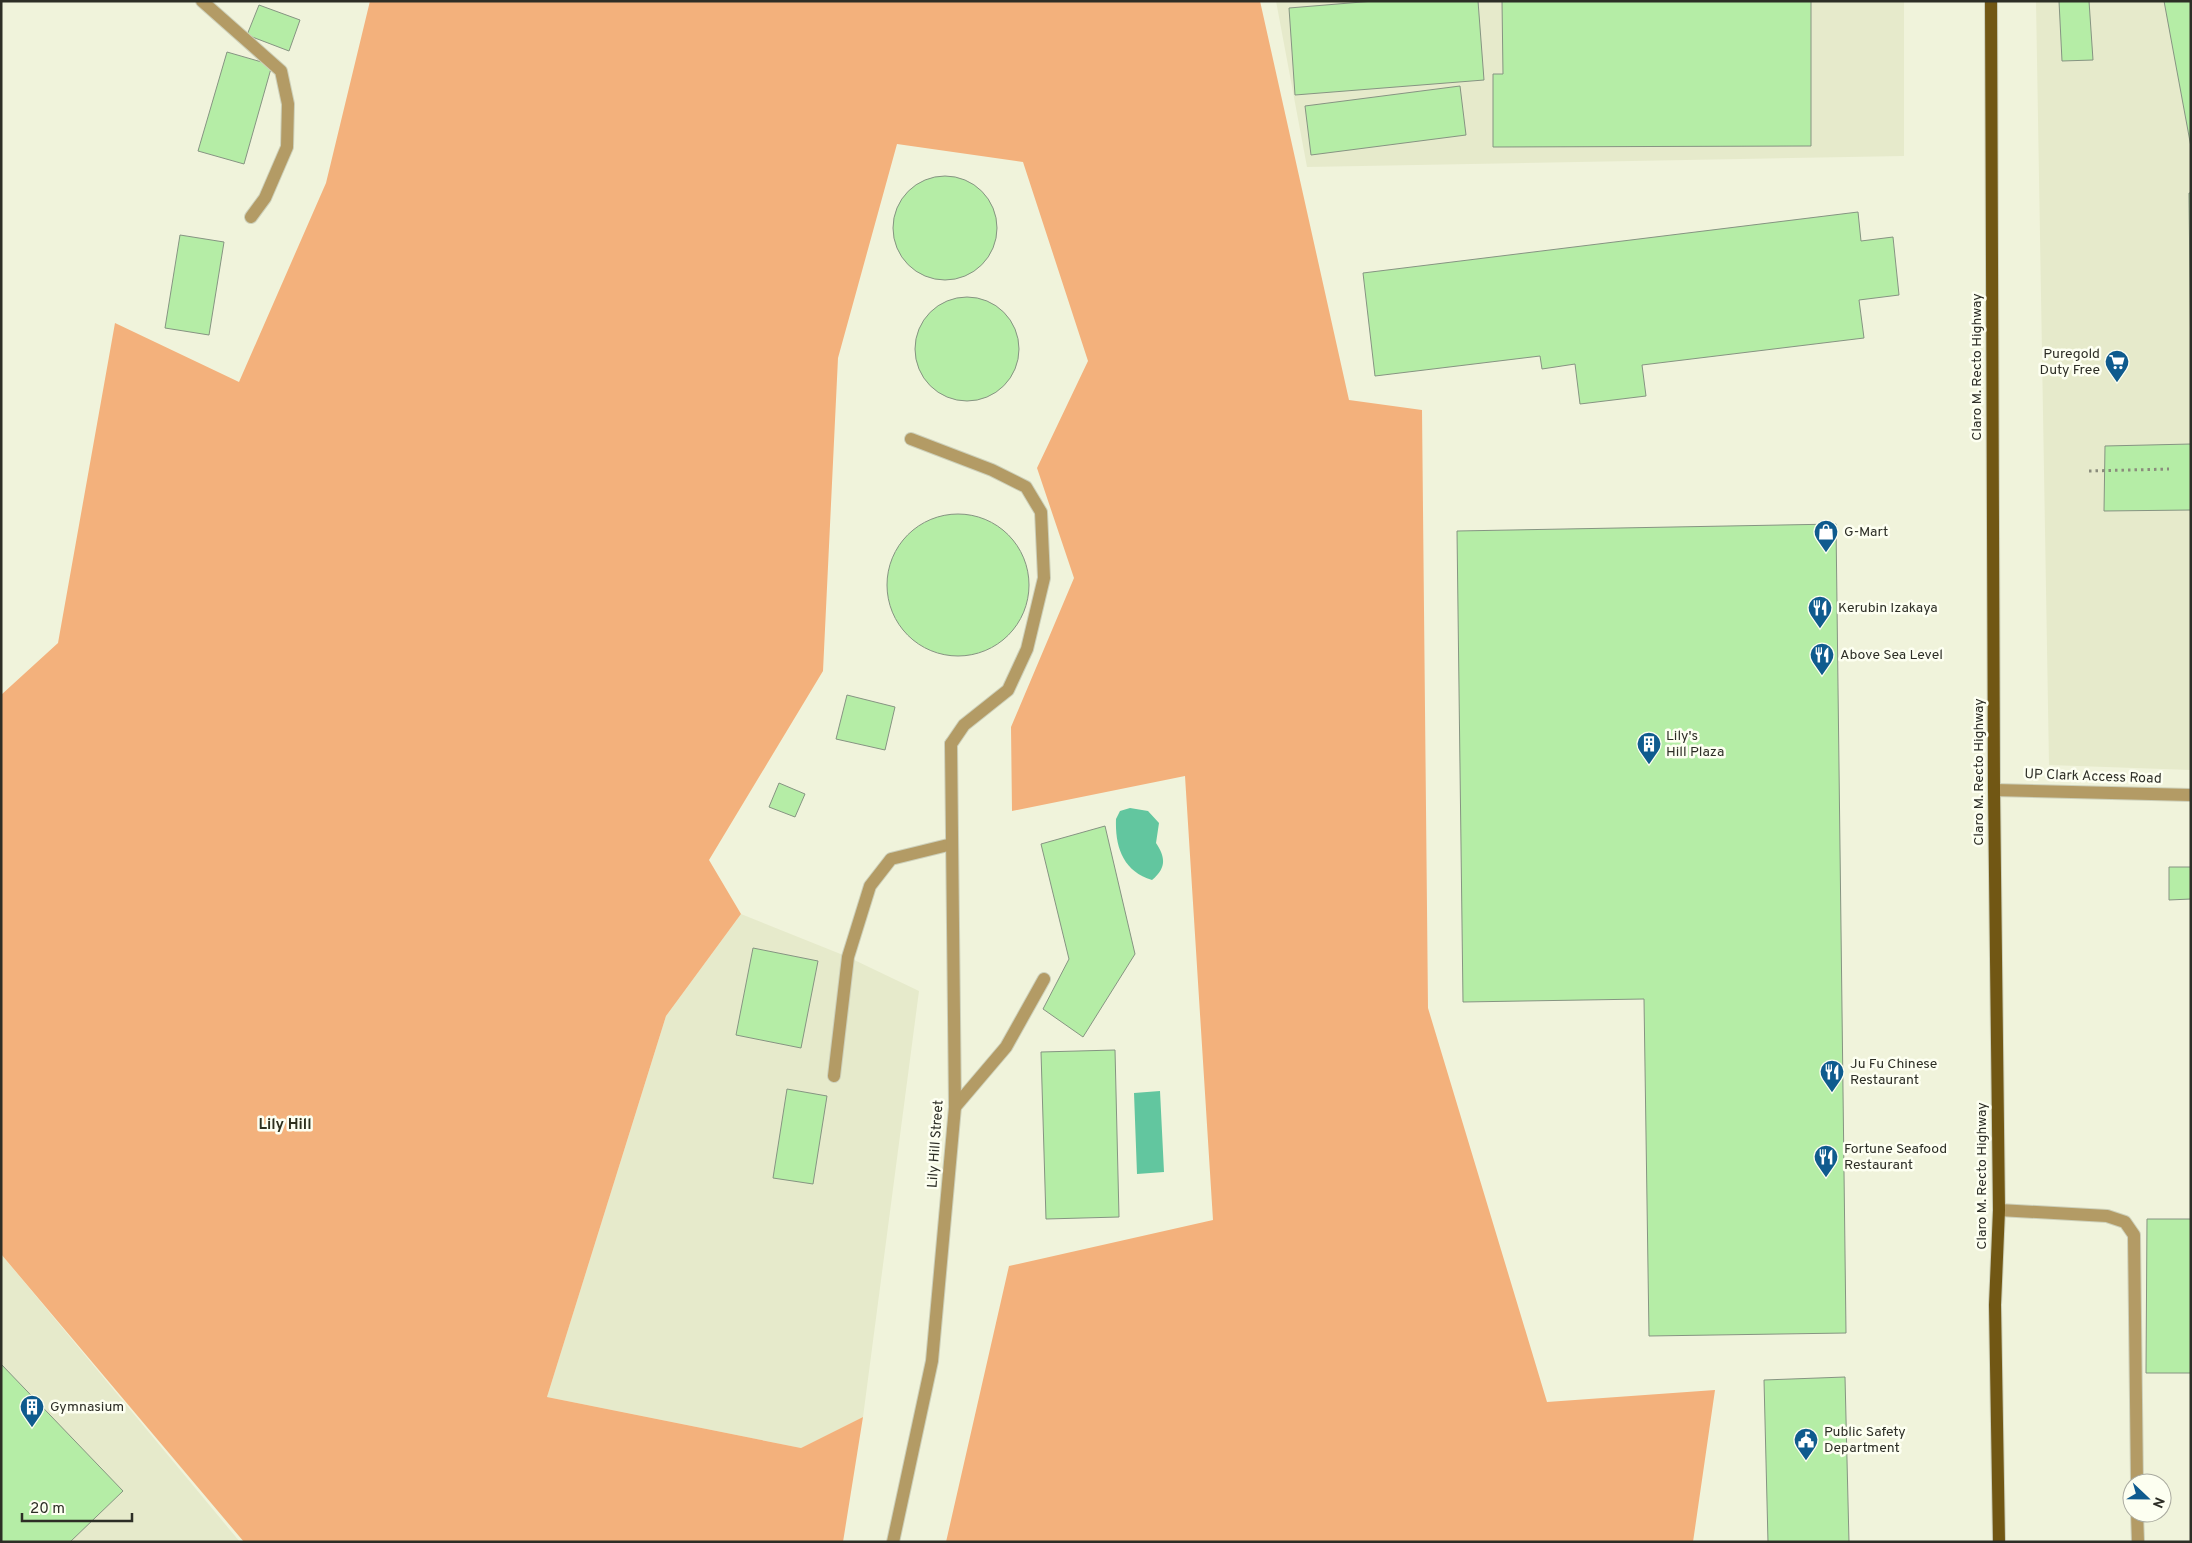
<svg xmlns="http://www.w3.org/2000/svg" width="2192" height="1543" viewBox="0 0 2192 1543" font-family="Overpass,sans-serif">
  <rect width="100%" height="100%" fill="#f0f3db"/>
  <path fill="#e6eacb" d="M1276 1H1904V156L1307 167Z
    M2036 1H2191V770L2049 765Z
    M741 914 848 957 919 991 863 1417 801 1448 547 1397 666 1016Z
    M1 1254 240 1542H1Z"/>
  <path fill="#f3b17c" d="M370 1H1260L1349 400 1422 410 1428 1008 1547 1402 1715 1390 1693 1542H946L1009 1266 1213 1220 1185 776 1012 811 1011 727 1074 578 1037 468 1088 361 1023 162 897 144 838 358 823 671 709 860 741 914 666 1016 547 1397 801 1448 863 1417 843 1542H244L1 1254V695L58 643 115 323 239 382 326 183Z"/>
  <path fill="#62c69f" d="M1130 808 1148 811 1159 823 1156 843C1166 858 1166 868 1152 880 1123 871 1115 847 1116 819L1120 811Z
    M1160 1091 1164 1172 1137 1174 1134 1093Z"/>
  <path fill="#b5eda6" stroke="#869482" d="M1374 1H1478L1484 80 1295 95 1289 8Z
    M1502 1H1811V146L1493 147V74H1503Z
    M2059 1H2089L2093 60 2062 61Z
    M2164 1H2191V147Z
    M259 5 300 20 289 51 247 35Z
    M227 52 272 65 244 164 198 151Z
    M1460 86 1466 135 1311 155 1305 106Z
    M893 228a52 52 0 1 1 104 0a52 52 0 1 1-104 0Z
    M2189 193H2191V373Z
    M1858 212 1861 241 1893 237 1899 295 1859 300 1864 338 1642 365 1646 396 1580 404 1575 364 1542 369 1540 356 1375 376 1363 273Z
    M180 235 224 242 209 335 165 328Z
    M915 349a52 52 0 1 1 104 0a52 52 0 1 1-104 0Z
    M2191 444V510L2104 511 2105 446Z
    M887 585a71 71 0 1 1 142 0a71 71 0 1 1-142 0Z
    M1836 524 1846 1333 1649 1336 1644 999 1463 1002 1457 531Z
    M847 695 895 707 885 750 836 739Z
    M779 783 805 794 795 817 769 807Z
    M1105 826 1135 954 1083 1037 1043 1009 1069 959 1041 844Z
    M2169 867H2191V899L2169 900Z
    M753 948 818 961 801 1048 736 1035Z
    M1115 1050 1119 1217 1046 1219 1041 1052Z
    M787 1089 827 1096 813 1184 773 1178Z
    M2147 1219H2191V1373H2146Z
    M1 1364 123 1491 70 1542H1Z
    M1845 1377 1849 1542H1768L1764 1380Z"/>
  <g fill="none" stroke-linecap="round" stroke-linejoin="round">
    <defs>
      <path id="service" d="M911 439 992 470 1026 487 1041 512 1044 578 1027 649 1008 690 964 725 951 744
        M1994 790 2191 795
        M834 1076 848 957 870 886 891 859 952 844
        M955 1107 1006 1047 1044 979
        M1999 1210 2107 1216 2125 1222 2134 1235 2137 1483
        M2137 1513 2138 1542"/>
      <path id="minor" d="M202 1 281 71 288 104 287 147 265 198 251 217
        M893 1542 932 1361 955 1107 951 744"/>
      <path id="primary" d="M1991 1 1994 790 1999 1210 1995 1305 1999 1542"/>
    </defs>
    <use href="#service" stroke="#cdd0ba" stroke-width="14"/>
    <use href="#minor" stroke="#cdd0ba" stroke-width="14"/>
    <use href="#primary" stroke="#cdd0ba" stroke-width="14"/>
    <path stroke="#8a8c7c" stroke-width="3" stroke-dasharray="2.5 4" stroke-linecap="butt" d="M2089 471 2169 469"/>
    <use href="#service" stroke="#b39b65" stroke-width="12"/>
    <use href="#minor" stroke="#b39b65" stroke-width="12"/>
    <use href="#primary" stroke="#715714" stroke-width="12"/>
  </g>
  <defs>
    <symbol id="supermarket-pin" viewBox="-11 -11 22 30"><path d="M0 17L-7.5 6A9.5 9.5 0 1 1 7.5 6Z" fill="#0f5b8e" stroke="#fdfff1"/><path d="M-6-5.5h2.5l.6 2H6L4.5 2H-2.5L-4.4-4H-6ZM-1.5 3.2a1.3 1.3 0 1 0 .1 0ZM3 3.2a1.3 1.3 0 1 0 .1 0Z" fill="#fff"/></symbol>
    <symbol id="shop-pin" viewBox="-11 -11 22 30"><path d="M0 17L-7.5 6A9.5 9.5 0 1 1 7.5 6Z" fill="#0f5b8e" stroke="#fdfff1"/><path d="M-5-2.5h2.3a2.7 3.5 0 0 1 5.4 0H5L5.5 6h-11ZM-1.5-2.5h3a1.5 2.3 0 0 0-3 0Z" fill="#fff"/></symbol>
    <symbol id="restaurant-pin" viewBox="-11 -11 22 30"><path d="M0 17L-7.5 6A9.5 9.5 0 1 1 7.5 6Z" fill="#0f5b8e" stroke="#fdfff1"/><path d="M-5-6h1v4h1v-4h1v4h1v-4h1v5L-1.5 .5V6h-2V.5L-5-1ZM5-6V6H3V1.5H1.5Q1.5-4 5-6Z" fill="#fff"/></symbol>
    <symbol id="building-pin" viewBox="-11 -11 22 30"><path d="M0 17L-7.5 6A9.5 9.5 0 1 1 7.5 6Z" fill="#0f5b8e" stroke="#fdfff1"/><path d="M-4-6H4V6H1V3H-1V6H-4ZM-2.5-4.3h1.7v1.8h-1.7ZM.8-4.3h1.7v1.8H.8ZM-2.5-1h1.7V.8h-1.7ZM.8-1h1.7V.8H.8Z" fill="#fff"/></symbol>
    <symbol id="civic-pin" viewBox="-11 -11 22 30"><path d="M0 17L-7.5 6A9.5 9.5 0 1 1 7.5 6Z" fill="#0f5b8e" stroke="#fdfff1"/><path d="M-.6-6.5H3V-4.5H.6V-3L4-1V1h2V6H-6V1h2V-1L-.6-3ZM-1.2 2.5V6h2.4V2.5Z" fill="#fff"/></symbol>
  </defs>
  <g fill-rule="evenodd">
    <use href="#supermarket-pin" x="2103" y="348" width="28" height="38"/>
    <use href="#shop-pin" x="1812" y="518" width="28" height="38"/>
    <use href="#restaurant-pin" x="1806" y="594" width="28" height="38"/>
    <use href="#restaurant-pin" x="1808" y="641" width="28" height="38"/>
    <use href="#building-pin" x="1635" y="730" width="28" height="38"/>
    <use href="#restaurant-pin" x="1818" y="1058" width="28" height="38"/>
    <use href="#restaurant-pin" x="1812" y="1143" width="28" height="38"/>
    <use href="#building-pin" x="18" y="1393" width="28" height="38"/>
    <use href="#civic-pin" x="1792" y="1426" width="28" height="38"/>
  </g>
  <g text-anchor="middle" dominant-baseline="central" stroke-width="5" stroke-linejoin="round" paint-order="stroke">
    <g font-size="14" fill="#2d2e26" stroke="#fdfff1" text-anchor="start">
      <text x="2100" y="354" text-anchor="end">Puregold<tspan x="2100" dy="16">Duty Free</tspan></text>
      <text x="1844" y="532">G-Mart</text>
      <text x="1838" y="608">Kerubin Izakaya</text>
      <text x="1840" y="655">Above Sea Level</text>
      <text x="1666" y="736">Lily's<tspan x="1666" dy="16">Hill Plaza</tspan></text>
      <text x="1850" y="1064">Ju Fu Chinese<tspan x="1850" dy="16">Restaurant</tspan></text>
      <text x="1844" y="1149">Fortune Seafood<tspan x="1844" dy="16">Restaurant</tspan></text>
      <text x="50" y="1407">Gymnasium</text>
      <text x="1824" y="1432">Public Safety<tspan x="1824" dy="16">Department</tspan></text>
    </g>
    <g font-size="14" fill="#2d2e26" stroke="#fdfff1">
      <text transform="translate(1977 367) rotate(-90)">Claro M. Recto Highway</text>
      <text transform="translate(1979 772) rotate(-90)">Claro M. Recto Highway</text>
      <text transform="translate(2093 777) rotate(2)">UP Clark Access Road</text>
      <text transform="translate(936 1144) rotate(-86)">Lily Hill Street</text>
      <text transform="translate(1982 1176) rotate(-90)">Claro M. Recto Highway</text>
    </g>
    <g font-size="15" font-weight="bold" fill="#2e301d" stroke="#fdfff1">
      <text x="285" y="1125">Lily Hill</text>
    </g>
  </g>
  <rect width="2192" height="1543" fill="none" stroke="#2d2e26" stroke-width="5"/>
  <g transform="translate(2147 1498) rotate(112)"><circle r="24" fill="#fdfff1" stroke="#aaaba0"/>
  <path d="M0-4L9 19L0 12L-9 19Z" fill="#0f5b8e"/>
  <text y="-8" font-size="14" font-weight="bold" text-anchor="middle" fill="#2d2e26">N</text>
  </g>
  <path d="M22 1513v8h110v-8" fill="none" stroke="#2d2e26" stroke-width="2.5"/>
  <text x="30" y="1513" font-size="15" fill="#2d2e26" stroke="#fdfff1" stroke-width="4" paint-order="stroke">20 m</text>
</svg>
